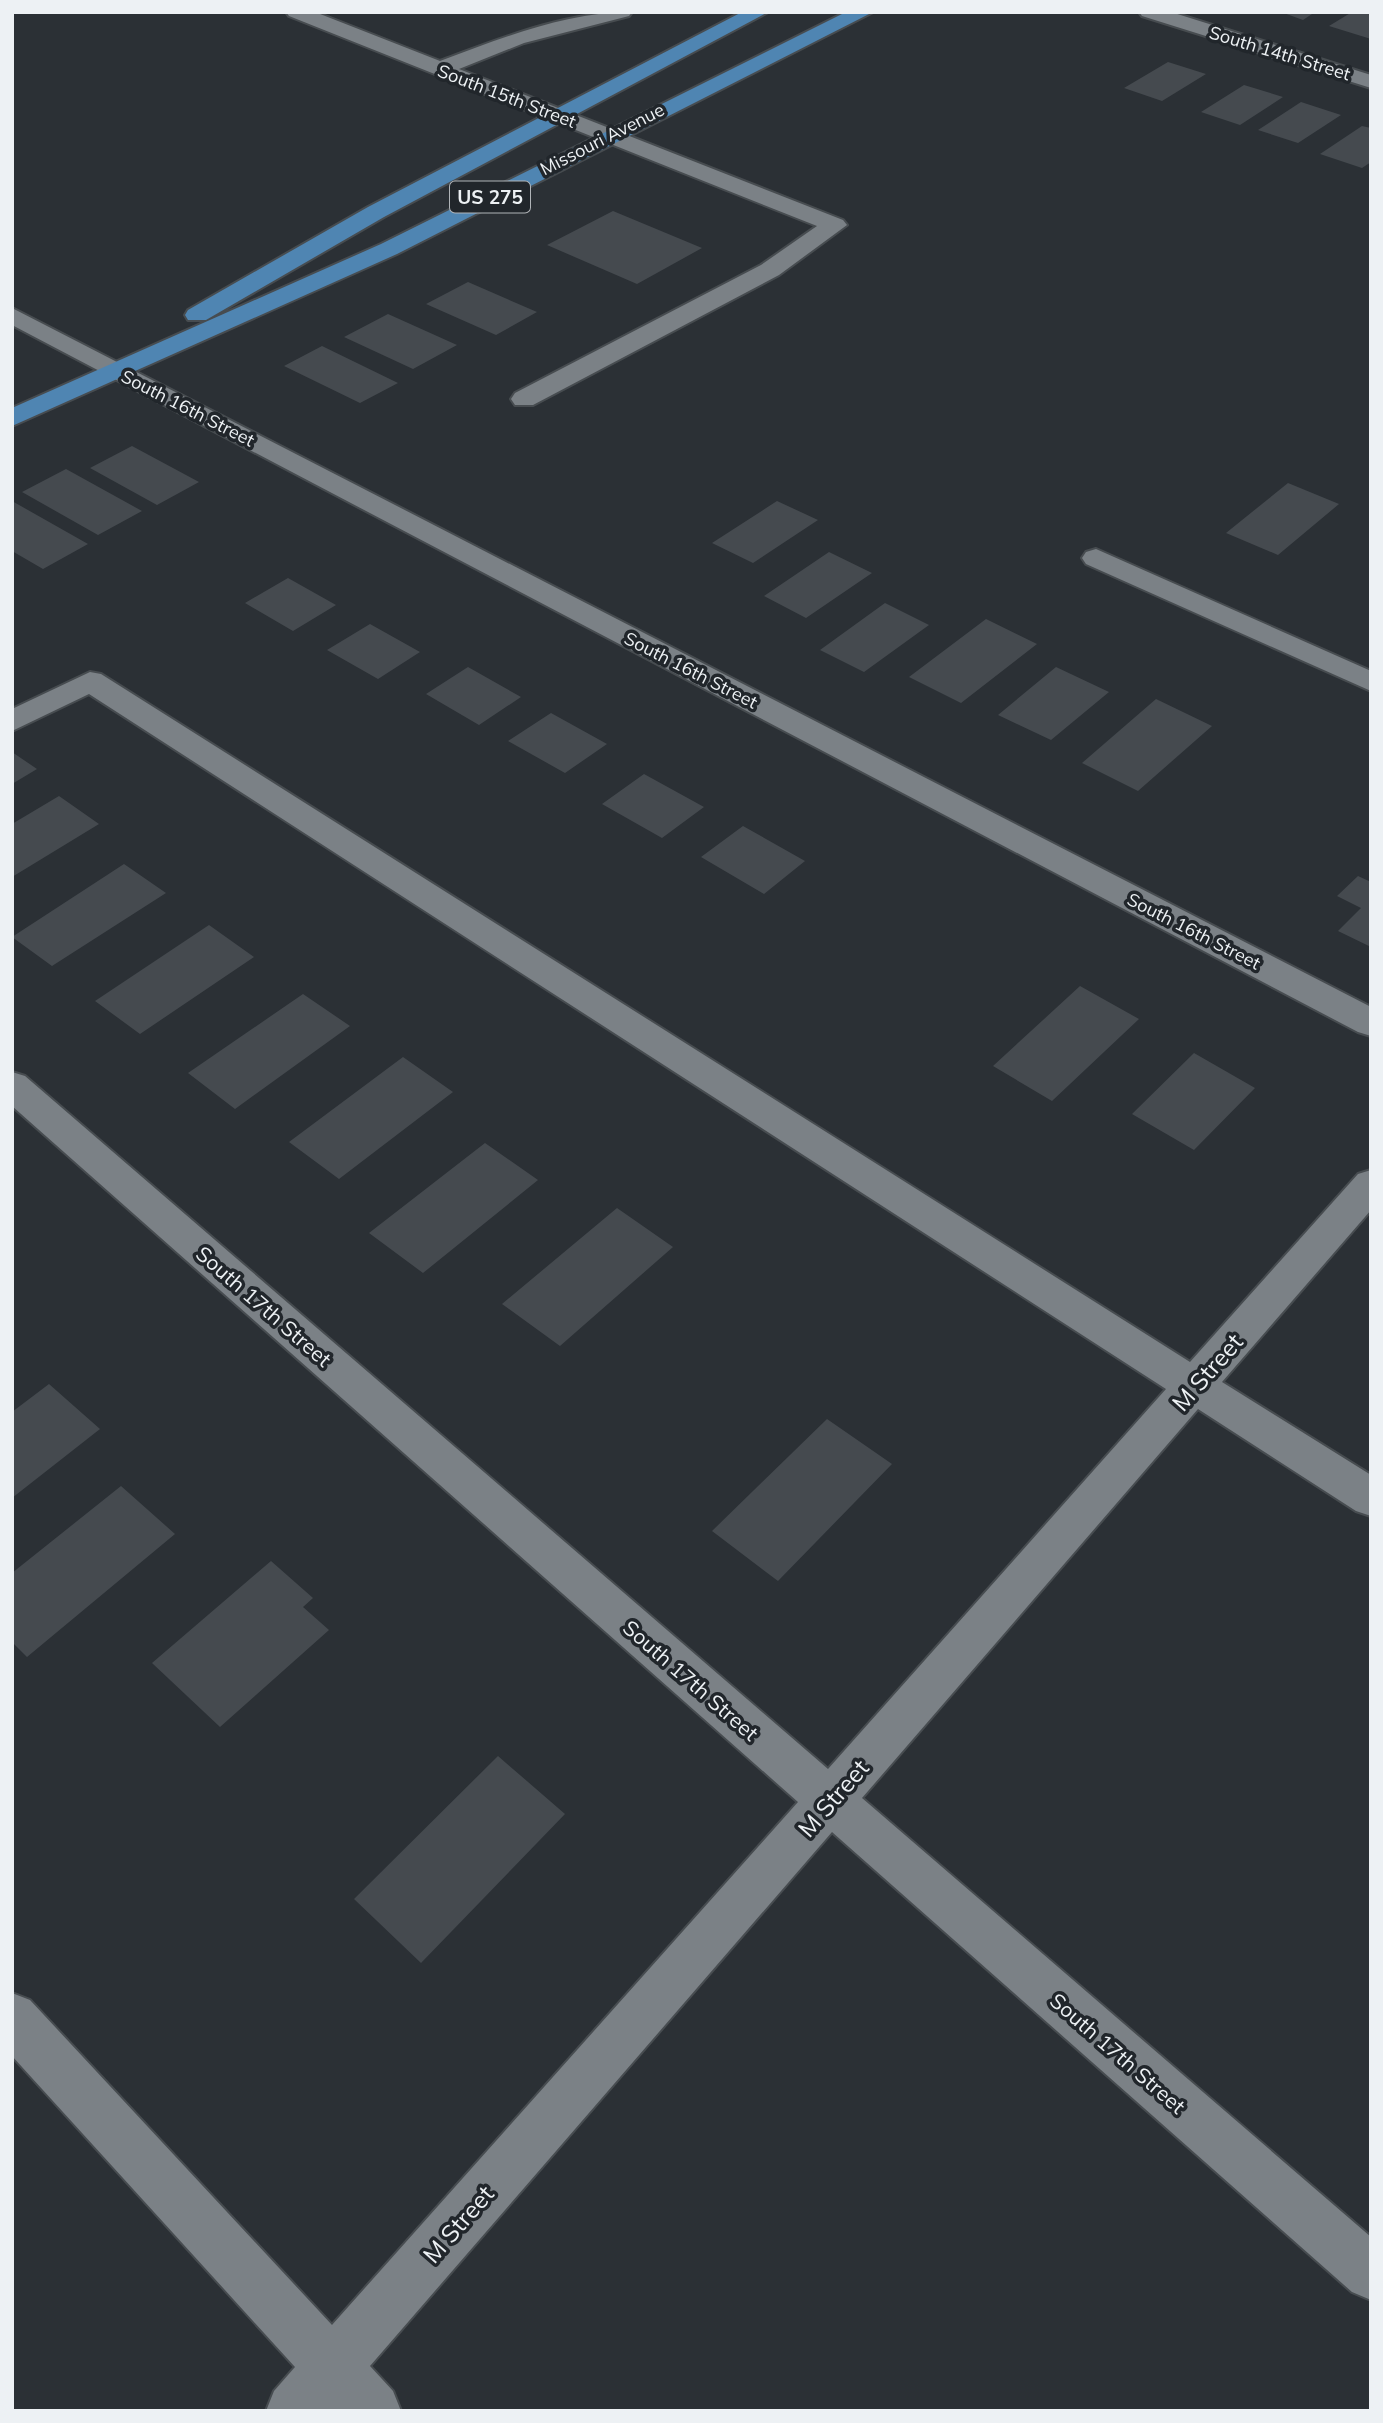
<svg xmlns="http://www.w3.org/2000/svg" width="1383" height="2423" viewBox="0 0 1383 2423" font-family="Mulish,sans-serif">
  <rect width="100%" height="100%" fill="#2b3035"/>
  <path fill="#454a4f" d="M1281 12H1315L1303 20Z
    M1352 12H1371V39L1329 26Z
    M1168 62 1206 74 1162 101 1124 88Z
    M1244 85 1283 97 1240 125 1201 112Z
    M1301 102 1341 115 1298 143 1258 130Z
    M1362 126 1371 128V162L1362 168 1320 154Z
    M613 211 702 248 637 284 547 245Z
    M468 282 537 312 496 335 426 304Z
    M388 314 457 345 413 369 344 337Z
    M322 346 398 383 360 403 284 366Z
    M132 446 199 482 157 505 90 468Z
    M66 469 142 511 98 535 22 492Z
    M1288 483 1339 504 1278 555 1226 533Z
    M12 501 88 544 43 569 12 551Z
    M777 501 818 520 753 563 712 543Z
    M829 552 872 573 806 618 764 596Z
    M288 578 336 605 293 631 245 603Z
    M885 603 929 625 864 672 820 650Z
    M986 619 1037 644 961 703 909 677Z
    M370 624 420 652 378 679 327 650Z
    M468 667 521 697 479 725 426 694Z
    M1056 667 1109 692 1051 740 998 715Z
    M1156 699 1212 726 1138 791 1082 763Z
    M551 713 607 744 565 773 508 741Z
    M12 752 37 769 12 784Z
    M644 774 704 807 662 838 602 804Z
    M59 796 99 824 12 877V824Z
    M743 826 805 861 764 894 701 857Z
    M124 864 166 893 52 966 12 937Z
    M1358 876 1371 882V947L1338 931 1361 908 1337 896Z
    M209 925 254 957 140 1034 95 1001Z
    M1080 986 1139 1019 1052 1101 993 1066Z
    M303 994 350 1026 235 1109 188 1073Z
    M1194 1053 1255 1088 1194 1150 1132 1114Z
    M403 1057 453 1092 339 1179 289 1142Z
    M485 1143 538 1180 423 1273 369 1233Z
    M617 1208 673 1247 560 1346 502 1304Z
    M49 1384 100 1429 12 1498V1412Z
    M827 1419 892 1464 778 1581 712 1531Z
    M121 1486 175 1534 27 1657 12 1642V1573Z
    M271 1561 313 1598 303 1607 329 1630 220 1727 152 1663Z
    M498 1756 565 1814 421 1963 354 1899Z"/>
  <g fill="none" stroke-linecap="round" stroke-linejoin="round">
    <defs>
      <path id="minor" d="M286 12H315L440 61C502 38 565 12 632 12L629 16 524 43 459 69 843 220 847 225 779 275 533 405H515L511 399 515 393 761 265 817 226 289 16Z
        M1139 12H1171L1371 75V88L1142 16Z
        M12 308 1371 1007V1036L1358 1032 12 325Z
        M1096 549 1371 671V691L1086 564 1082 558 1086 552Z
        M90 672 101 674 1190 1362 1358 1174 1371 1170V1210L1222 1382 1371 1475V1516L1356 1511 1198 1409 862 1798 1371 2237V2300L1352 2292 832 1832 370 2366 393 2391 401 2411H266L274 2391 295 2367 12 2056V1993L30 2000 332 2325 798 1802 12 1106V1072L25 1076 828 1769 1166 1389 89 694 12 731V709Z"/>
      <path id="major" d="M742 12H768L384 217 206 320H188L185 315 188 310 368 207Z
        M846 12H873L397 254 12 426V408L381 244Z"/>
    </defs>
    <use href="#minor" stroke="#474c50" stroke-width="4"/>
    <use href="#major" stroke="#474c50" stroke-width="4"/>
    <use href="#minor" fill="#7b8186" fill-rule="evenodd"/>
    <use href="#major" fill="#4f85b2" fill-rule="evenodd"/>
  </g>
  <g text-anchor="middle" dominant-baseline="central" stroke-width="7" stroke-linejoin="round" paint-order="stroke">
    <g font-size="18" fill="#edf1f4" stroke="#21262b">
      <text transform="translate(1280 53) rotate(17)">South 14th Street</text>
      <text transform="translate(507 96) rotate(21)">South 15th Street</text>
      <text transform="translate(602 139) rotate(-27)">Missouri Avenue</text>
      <text transform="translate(188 408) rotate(27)">South 16th Street</text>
      <text transform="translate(691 670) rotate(27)">South 16th Street</text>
      <text transform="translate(1194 931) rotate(27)">South 16th Street</text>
    </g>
    <rect fill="#21262b" stroke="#b0b4b8" stroke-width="2" x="450" y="181.5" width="80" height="31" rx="5"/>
    <g font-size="19" font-weight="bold" fill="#edf1f4">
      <text x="490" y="197">US 275</text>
    </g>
    <g font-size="21" fill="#edf1f4" stroke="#21262b">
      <text transform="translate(264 1306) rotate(41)">South 17th Street</text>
      <text transform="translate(691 1680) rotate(41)">South 17th Street</text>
      <text transform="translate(1118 2053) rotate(41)">South 17th Street</text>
    </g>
    <g font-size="24" fill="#edf1f4" stroke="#21262b">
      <text transform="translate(1207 1372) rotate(-49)">M Street</text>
      <text transform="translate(833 1798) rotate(-49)">M Street</text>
      <text transform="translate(458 2224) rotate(-49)">M Street</text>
    </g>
  </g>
  <rect width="1383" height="2423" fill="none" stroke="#edf1f4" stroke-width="28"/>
</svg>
